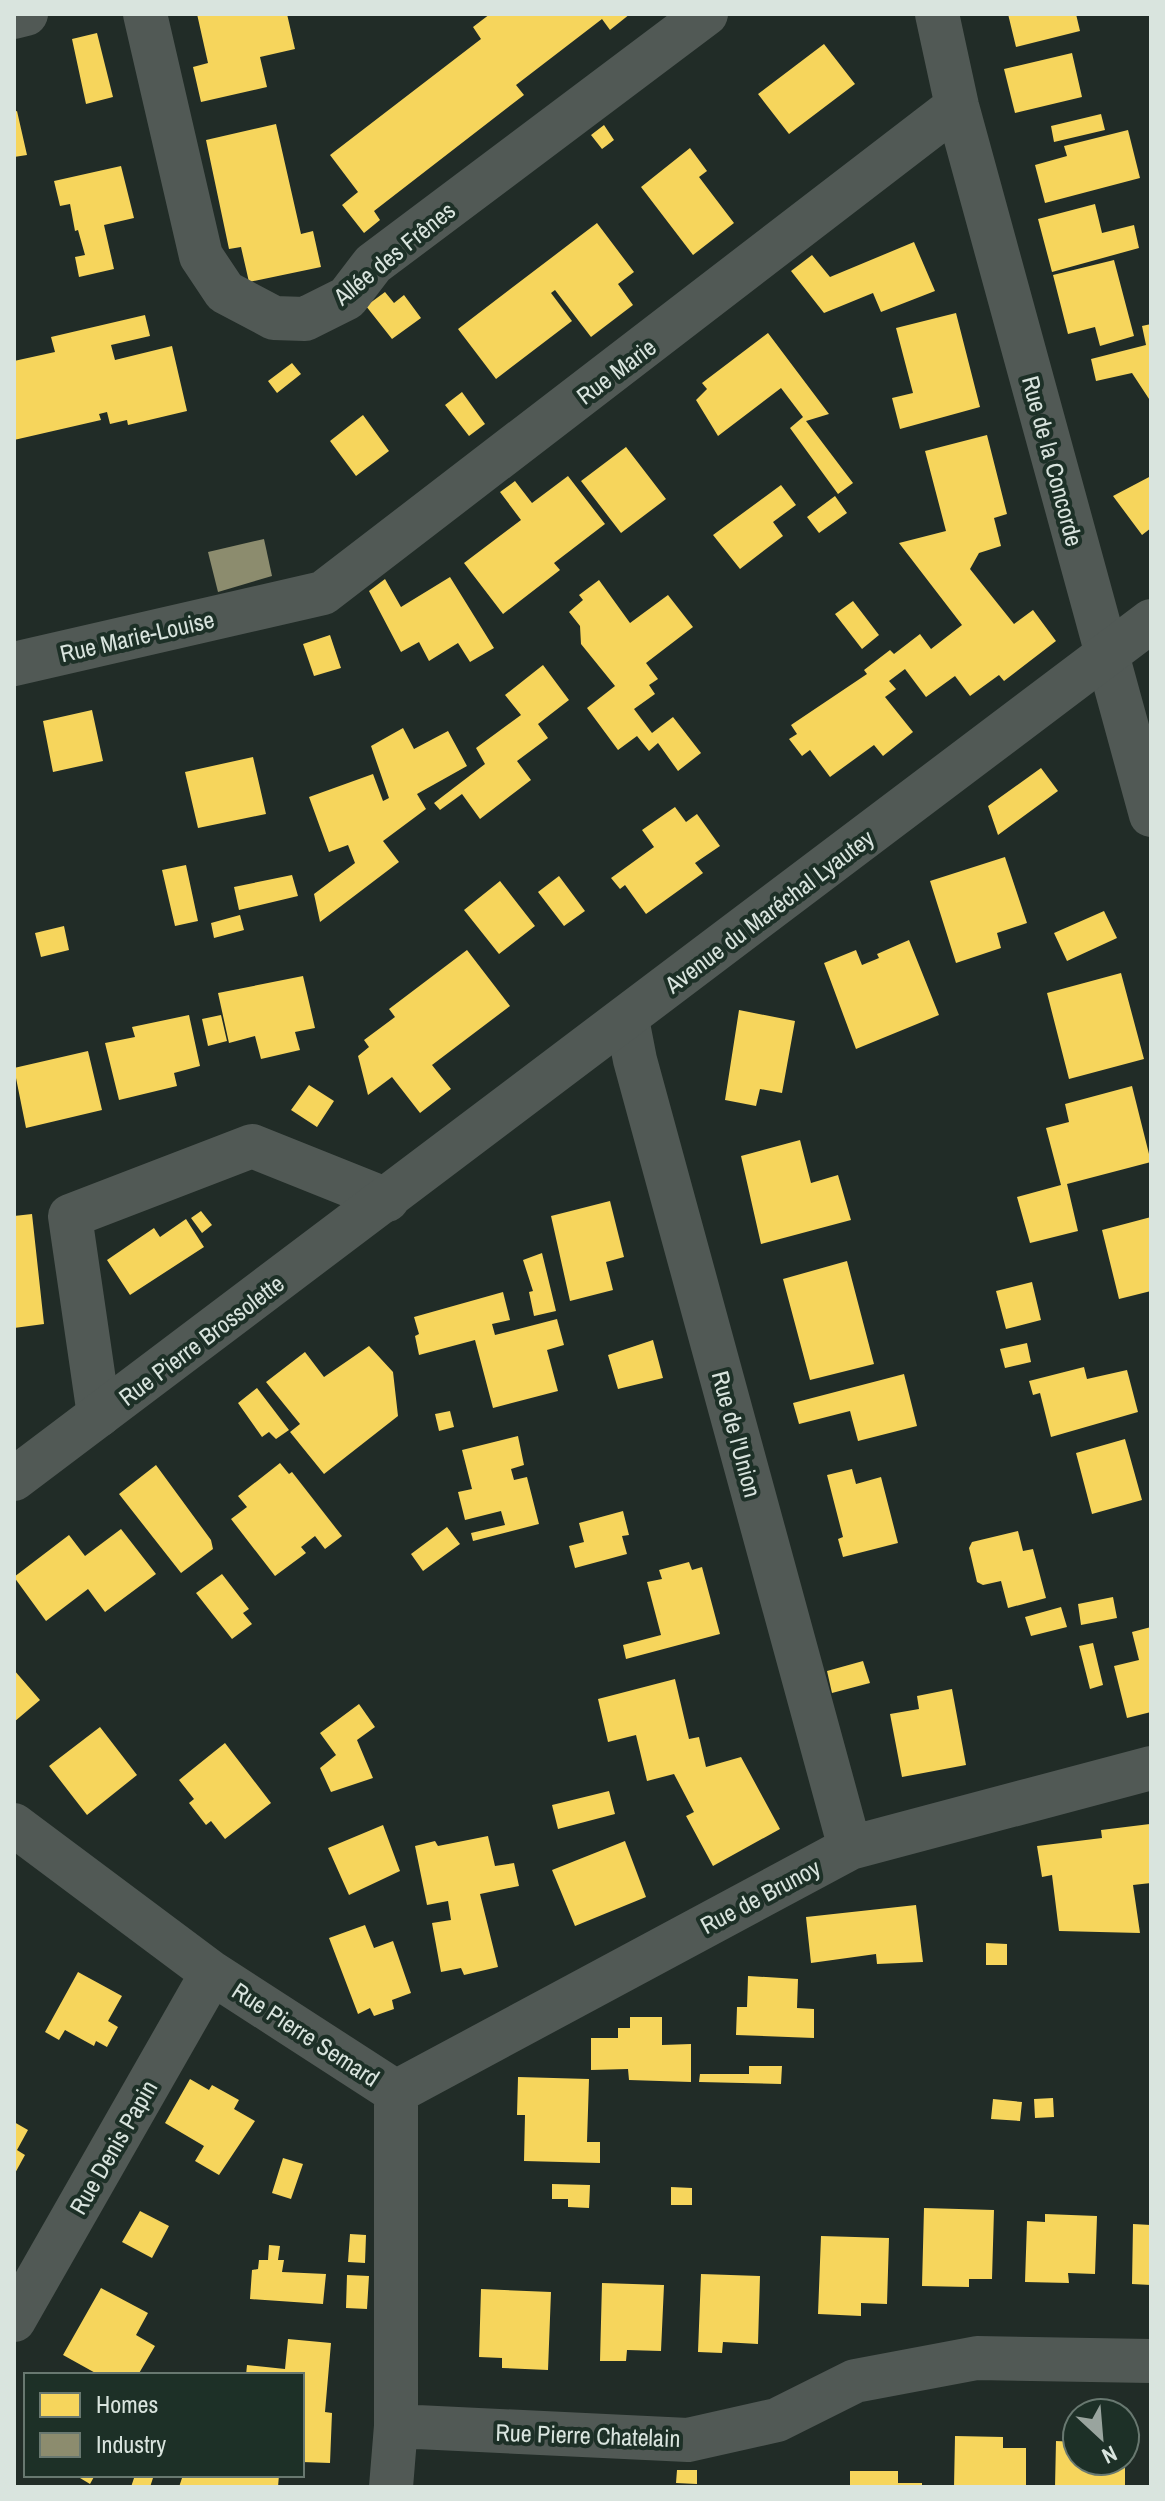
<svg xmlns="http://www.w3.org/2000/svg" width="1165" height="2501" viewBox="0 0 1165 2501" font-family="'Archivo Narrow',sans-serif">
  <rect width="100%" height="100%" fill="#212c27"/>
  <path fill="#f6d55c" d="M197 14H287L295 49 260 57 267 87 201 102 193 67 208 63Z
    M490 14H630L610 30 602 19 516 85 524 95 374 211 380 220 364 233 342 205 358 192 330 155 481 39 473 27Z
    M1008 14H1076L1080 31 1016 47Z
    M97 33 113 97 86 104 72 39Z
    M824 44 855 84 789 134 758 94Z
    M1072 53 1082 97 1015 113 1004 69Z
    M17 111 27 155 14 157V112Z
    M1101 114 1105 130 1054 142 1051 126Z
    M276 124 301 234 313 231 321 267 249 282 241 247 229 249 206 140Z
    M604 125 614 140 602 149 591 135Z
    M1128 130 1140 178 1045 203 1035 165 1067 156 1064 146Z
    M690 148 707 171 699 177 734 223 693 255 641 187Z
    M121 166 134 218 104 225 114 269 79 277 75 257 85 255 78 230 75 231 70 204 60 206 54 181Z
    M1095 204 1102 233 1134 225 1139 248 1052 272 1038 219Z
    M597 223 634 272 618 284 633 305 591 337 555 290 551 293 572 321 496 379 458 329Z
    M914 242 935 291 881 312 873 293 824 313 791 271 812 255 830 277Z
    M1114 260 1134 336 1100 346 1095 327 1068 334 1053 275Z
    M385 292 394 303 404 295 421 318 392 339 366 306Z
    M956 313 980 407 900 429 892 398 913 393 896 328Z
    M145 315 150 336 111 345 115 360 172 346 187 411 128 425 127 420 110 424 107 412 99 414 101 420 14 440V361L55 352 51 337Z
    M1151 324V402L1132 373 1096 381 1091 359 1146 345 1142 326Z
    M768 333 829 414 806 421 853 483 838 494 790 428 803 417 781 388 718 436 696 400 707 389 702 383Z
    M292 363 301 374 277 393 268 381Z
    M462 392 485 424 469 436 445 405Z
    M363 415 389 451 356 476 330 441Z
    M987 435 1007 514 994 518 1001 546 979 553 970 569 1014 624 1033 610 1056 641 1004 681 999 675 970 696 955 676 926 697 905 669 889 681 896 689 885 697 913 732 883 756 874 745 830 777 810 750 802 756 789 739 797 734 791 725 867 674 864 670 890 650 894 654 920 634 931 649 962 625 899 543 946 531 925 451Z
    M626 447 666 499 621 533 581 481Z
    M568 476 605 524 554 563 560 570 503 614 464 563 521 520 500 492 515 481 532 503Z
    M1151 476V528L1142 535 1113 496Z
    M781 485 796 505 773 522 783 536 740 569 713 535Z
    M835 496 847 513 819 533 807 517Z
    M450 577 494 648 470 662 458 643 429 661 419 642 401 652 369 591 385 579 401 607Z
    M599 580 630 623 668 595 693 627 646 663 658 679 649 685 655 694 634 709 652 733 673 717 701 753 678 771 658 743 649 751 637 736 618 750 587 708 615 686 581 644 580 626 569 612 583 600 579 595Z
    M853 601 879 635 862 649 835 614Z
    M330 635 341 668 314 676 303 644Z
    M543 665 569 700 538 724 548 738 517 761 531 780 480 819 462 794 440 810 434 803 485 764 476 748 521 715 505 695Z
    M92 710 103 761 53 772 43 721Z
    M403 728 414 749 448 731 467 766 417 794 426 809 383 841 399 862 320 922 314 894 355 863 348 845 329 852 309 797 373 774 383 801 389 798 371 746Z
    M253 757 266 814 198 828 185 772Z
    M1041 768 1058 791 998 835 988 806Z
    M675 807 686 822 697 814 720 846 695 863 703 873 646 914 625 885 620 889 611 878 654 847 642 830Z
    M1005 857 1027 923 997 933 1001 948 956 963 930 881Z
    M186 865 198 921 175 926 162 870Z
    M292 875 298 896 239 910 234 887Z
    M559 876 585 911 564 926 538 892Z
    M500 881 535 926 499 954 464 910Z
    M1104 911 1117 938 1067 961 1054 933Z
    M240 915 244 930 214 938 211 923Z
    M64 926 69 950 41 957 35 933Z
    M909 940 939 1015 856 1049 824 963 856 950 862 965 879 958 877 954Z
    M467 950 510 1006 432 1065 451 1089 420 1113 392 1077 368 1095 358 1056 369 1047 364 1040 395 1017 389 1009Z
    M1121 973 1144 1059 1069 1079 1047 993Z
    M303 976 315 1028 295 1032 300 1050 261 1059 255 1036 229 1043 218 993Z
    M739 1010 795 1021 782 1093 760 1089 756 1106 725 1100Z
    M189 1015 200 1066 174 1073 177 1086 119 1100 105 1043 135 1037 132 1027Z
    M221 1015 227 1041 208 1046 202 1019Z
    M88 1051 102 1110 26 1128 14 1068Z
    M309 1085 334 1101 317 1127 291 1110Z
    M1132 1086 1151 1162 1067 1184 1078 1231 1030 1243 1017 1197 1061 1185 1046 1128 1069 1122 1065 1104Z
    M800 1140 811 1183 838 1175 851 1220 761 1244 741 1156Z
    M610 1201 624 1257 606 1262 613 1290 570 1301 551 1216Z
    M201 1211 212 1225 202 1233 191 1218Z
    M32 1214 44 1324 14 1328V1216Z
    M1151 1217V1291L1119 1299 1102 1230Z
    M186 1219 204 1247 130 1295 107 1260 154 1228 160 1237Z
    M542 1253 556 1311 534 1316 529 1292 533 1291 523 1260Z
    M847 1261 874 1364 810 1380 783 1279Z
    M1032 1282 1041 1320 1006 1329 996 1291Z
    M503 1292 510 1320 492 1324 495 1335 557 1319 564 1345 547 1350 558 1391 493 1408 475 1340 419 1355 415 1336 419 1334 414 1317Z
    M653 1340 663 1378 618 1389 608 1355Z
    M1027 1343 1031 1362 1005 1368 1000 1349Z
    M369 1346 393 1372 398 1416 324 1474 290 1432 300 1424 266 1382 305 1352 324 1377Z
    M1084 1367 1087 1379 1127 1370 1138 1412 1051 1437 1040 1393 1033 1395 1029 1381Z
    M904 1374 917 1426 858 1441 850 1411 799 1424 793 1403Z
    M257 1388 289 1430 276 1439 269 1432 262 1437 238 1403Z
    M450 1411 454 1427 439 1431 435 1414Z
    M518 1436 524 1465 511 1469 514 1480 527 1477 539 1524 473 1541 471 1533 505 1525 501 1511 465 1520 458 1492 472 1489 462 1450Z
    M1125 1439 1142 1500 1092 1514 1076 1453Z
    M280 1463 289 1474 292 1472 342 1536 325 1549 315 1536 301 1547 306 1553 275 1576 231 1519 247 1507 238 1496Z
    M156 1465 211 1540 213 1549 181 1573 119 1494Z
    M852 1469 856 1484 881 1477 898 1543 843 1557 838 1539 843 1537 827 1475Z
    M623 1511 629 1535 622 1536 627 1554 575 1568 569 1546 584 1542 579 1523Z
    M447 1527 460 1544 423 1571 411 1554Z
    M121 1529 156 1574 105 1612 88 1589 46 1621 14 1577 69 1535 85 1556Z
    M1018 1531 1023 1551 1033 1549 1046 1598 1008 1608 1001 1581 983 1585 977 1582 969 1548 972 1542Z
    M689 1562 692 1570 702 1567 720 1634 626 1659 623 1645 661 1635 647 1582 662 1579 659 1570Z
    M222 1574 249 1609 243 1613 252 1624 232 1639 196 1593Z
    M1113 1597 1117 1618 1081 1625 1078 1604Z
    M1061 1607 1067 1627 1031 1636 1025 1617Z
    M1151 1627V1712L1127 1718 1114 1666 1139 1660 1132 1632Z
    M1093 1643 1103 1685 1090 1689 1079 1646Z
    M863 1661 870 1683 832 1693 827 1671Z
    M14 1670 40 1700 14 1722Z
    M675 1679 689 1739 699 1737 706 1767 741 1757 780 1829 713 1866 686 1816 694 1812 674 1774 647 1781 636 1735 608 1742 598 1699Z
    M952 1689 966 1765 902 1777 890 1714 919 1709 917 1696Z
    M359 1704 375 1727 357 1740 373 1778 331 1792 320 1768 336 1755 320 1733Z
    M100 1727 137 1775 87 1815 49 1766Z
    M225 1743 271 1803 225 1839 211 1821 206 1825 189 1803 194 1799 179 1780Z
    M609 1791 615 1814 558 1829 552 1805Z
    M1150 1824 1151 1883 1133 1885 1140 1933 1059 1931 1052 1875 1042 1877 1037 1846 1102 1838 1101 1830Z
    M383 1825 400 1871 349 1895 328 1848Z
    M488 1836 495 1866 514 1863 519 1886 480 1894 498 1967 464 1975 461 1968 441 1972 432 1923 451 1920 448 1901 427 1905 415 1846 435 1841 438 1846Z
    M625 1841 646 1897 575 1926 552 1870Z
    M916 1905 923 1962 877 1964 876 1954 811 1963 806 1917Z
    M365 1925 374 1948 393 1941 411 1993 392 2000 394 2009 374 2016 370 2008 358 2014 329 1938Z
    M986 1943 1007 1944V1965H986Z
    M78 1972 122 1996 108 2021 118 2027 107 2047 96 2041 94 2046 65 2030 59 2040 45 2032Z
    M748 1976 798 1979 797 2008 814 2009V2038L736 2035 737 2007H747Z
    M630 2017H662V2045L691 2044V2082L629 2080 628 2069 591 2070V2038H618V2028H630Z
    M749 2066H782L781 2084 699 2082 700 2074H749Z
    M518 2077 589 2079 587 2142H600V2163L524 2161 525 2115H517Z
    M190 2079 209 2090 212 2085 239 2100 234 2109 255 2121 219 2175 195 2161 204 2146 165 2123Z
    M1053 2098 1054 2117 1035 2118 1034 2099Z
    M993 2099 1022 2102 1020 2121 991 2119Z
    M14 2122 28 2130 17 2150 25 2155 14 2175Z
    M283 2158 303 2164 291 2199 272 2193Z
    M552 2184 590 2185 589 2208 568 2207V2199H552Z
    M671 2187 692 2188V2205H671Z
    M924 2208 994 2210 992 2279H969V2287L922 2286Z
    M140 2211 169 2226 152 2258 122 2242Z
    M1045 2214 1097 2216 1095 2274 1068 2273 1069 2283 1025 2282 1027 2221 1045 2222Z
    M1133 2224 1151 2225V2285L1132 2284Z
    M350 2234 366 2235 365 2263 348 2262Z
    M821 2236 889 2238 887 2304 861 2303V2316L818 2314Z
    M269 2245 280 2246 278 2260H284L282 2272 326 2274 323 2304 250 2299 252 2270 258 2269 259 2260H268Z
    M701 2274 760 2276 758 2344 723 2342 722 2353 698 2352Z
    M347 2275 369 2276 367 2309 346 2308Z
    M602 2283 664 2285 661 2351 627 2350 626 2361H600Z
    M101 2288 148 2313 136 2335 155 2346 138 2375H99L63 2355Z
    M481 2289 551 2292 548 2370 502 2368V2358L479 2357Z
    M288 2339 331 2343 325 2412 332 2413 330 2463 302 2462V2375H246L247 2365 285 2369Z
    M955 2436 1003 2437V2448H1026V2487H954Z
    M1056 2441 1077 2442V2461H1125V2487H1055Z
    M677 2470H697V2484L676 2483Z
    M850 2471H898V2483H922V2487H850Z
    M75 2475H95L90 2484Z
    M135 2475 153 2478 150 2487H131Z
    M183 2475H279L278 2487H179Z"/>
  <path fill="#8c8c6e" d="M264 539 272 576 218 592 208 552Z"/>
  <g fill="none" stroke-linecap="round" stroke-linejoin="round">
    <path stroke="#515955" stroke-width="44" d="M145 14 201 256 225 292 274 318 305 319 347 298 373 264 706 14
      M937 14 957 106 1151 815
      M14 17 26 14
      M14 664 323 593 957 106
      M627 1019 635 1060 850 1848
      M99 1415 70 1216 252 1146 387 1200
      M14 1825 212 1973 396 2092V2426L391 2487
      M396 2092 850 1848 1151 1768
      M14 2320 212 1973
      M396 2426 688 2440 777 2420 855 2381 977 2358 1151 2361"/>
    <path stroke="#515955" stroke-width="44" d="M14 1479 1151 621"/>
  </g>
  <g text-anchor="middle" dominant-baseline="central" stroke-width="8" stroke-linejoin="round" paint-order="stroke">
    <g font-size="24" fill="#d9e4de" stroke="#1d3027">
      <text transform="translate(394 253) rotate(-39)">Allée des Frênes</text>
      <text transform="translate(616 371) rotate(-37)">Rue Marie</text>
      <text transform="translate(1053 461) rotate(75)">Rue de la Concorde</text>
      <text transform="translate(137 636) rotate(-13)">Rue Marie-Louise</text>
      <text transform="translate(769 911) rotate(-37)">Avenue du Maréchal Lyautey</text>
      <text transform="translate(201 1340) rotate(-37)">Rue Pierre Brossolette</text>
      <text transform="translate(737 1434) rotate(75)">Rue de l'Union</text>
      <text transform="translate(760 1896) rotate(-28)">Rue de Brunoy</text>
      <text transform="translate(306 2034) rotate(33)">Rue Pierre Semard</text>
      <text transform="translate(113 2147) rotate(-60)">Rue Denis Papin</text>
      <text transform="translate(588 2435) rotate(2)">Rue Pierre Chatelain</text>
    </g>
  </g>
  <rect width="1165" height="2501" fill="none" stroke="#d9e4de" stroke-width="32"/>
  <rect x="24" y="2373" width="280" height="104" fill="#1d3027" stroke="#687870" stroke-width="2"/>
  <rect x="40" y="2393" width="40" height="24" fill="#f6d55c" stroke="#687870" stroke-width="2"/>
  <text x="96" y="2413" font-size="24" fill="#d9e4de">Homes</text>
  <rect x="40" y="2433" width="40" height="24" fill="#8c8c6e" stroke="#687870" stroke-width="2"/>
  <text x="96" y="2453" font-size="24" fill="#d9e4de">Industry</text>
  <g transform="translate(1101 2437) rotate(154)"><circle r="38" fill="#1d3027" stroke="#687870" stroke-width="2"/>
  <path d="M0-6L14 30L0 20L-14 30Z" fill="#99a49e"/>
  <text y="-12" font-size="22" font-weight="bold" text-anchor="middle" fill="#d9e4de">N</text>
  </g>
</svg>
